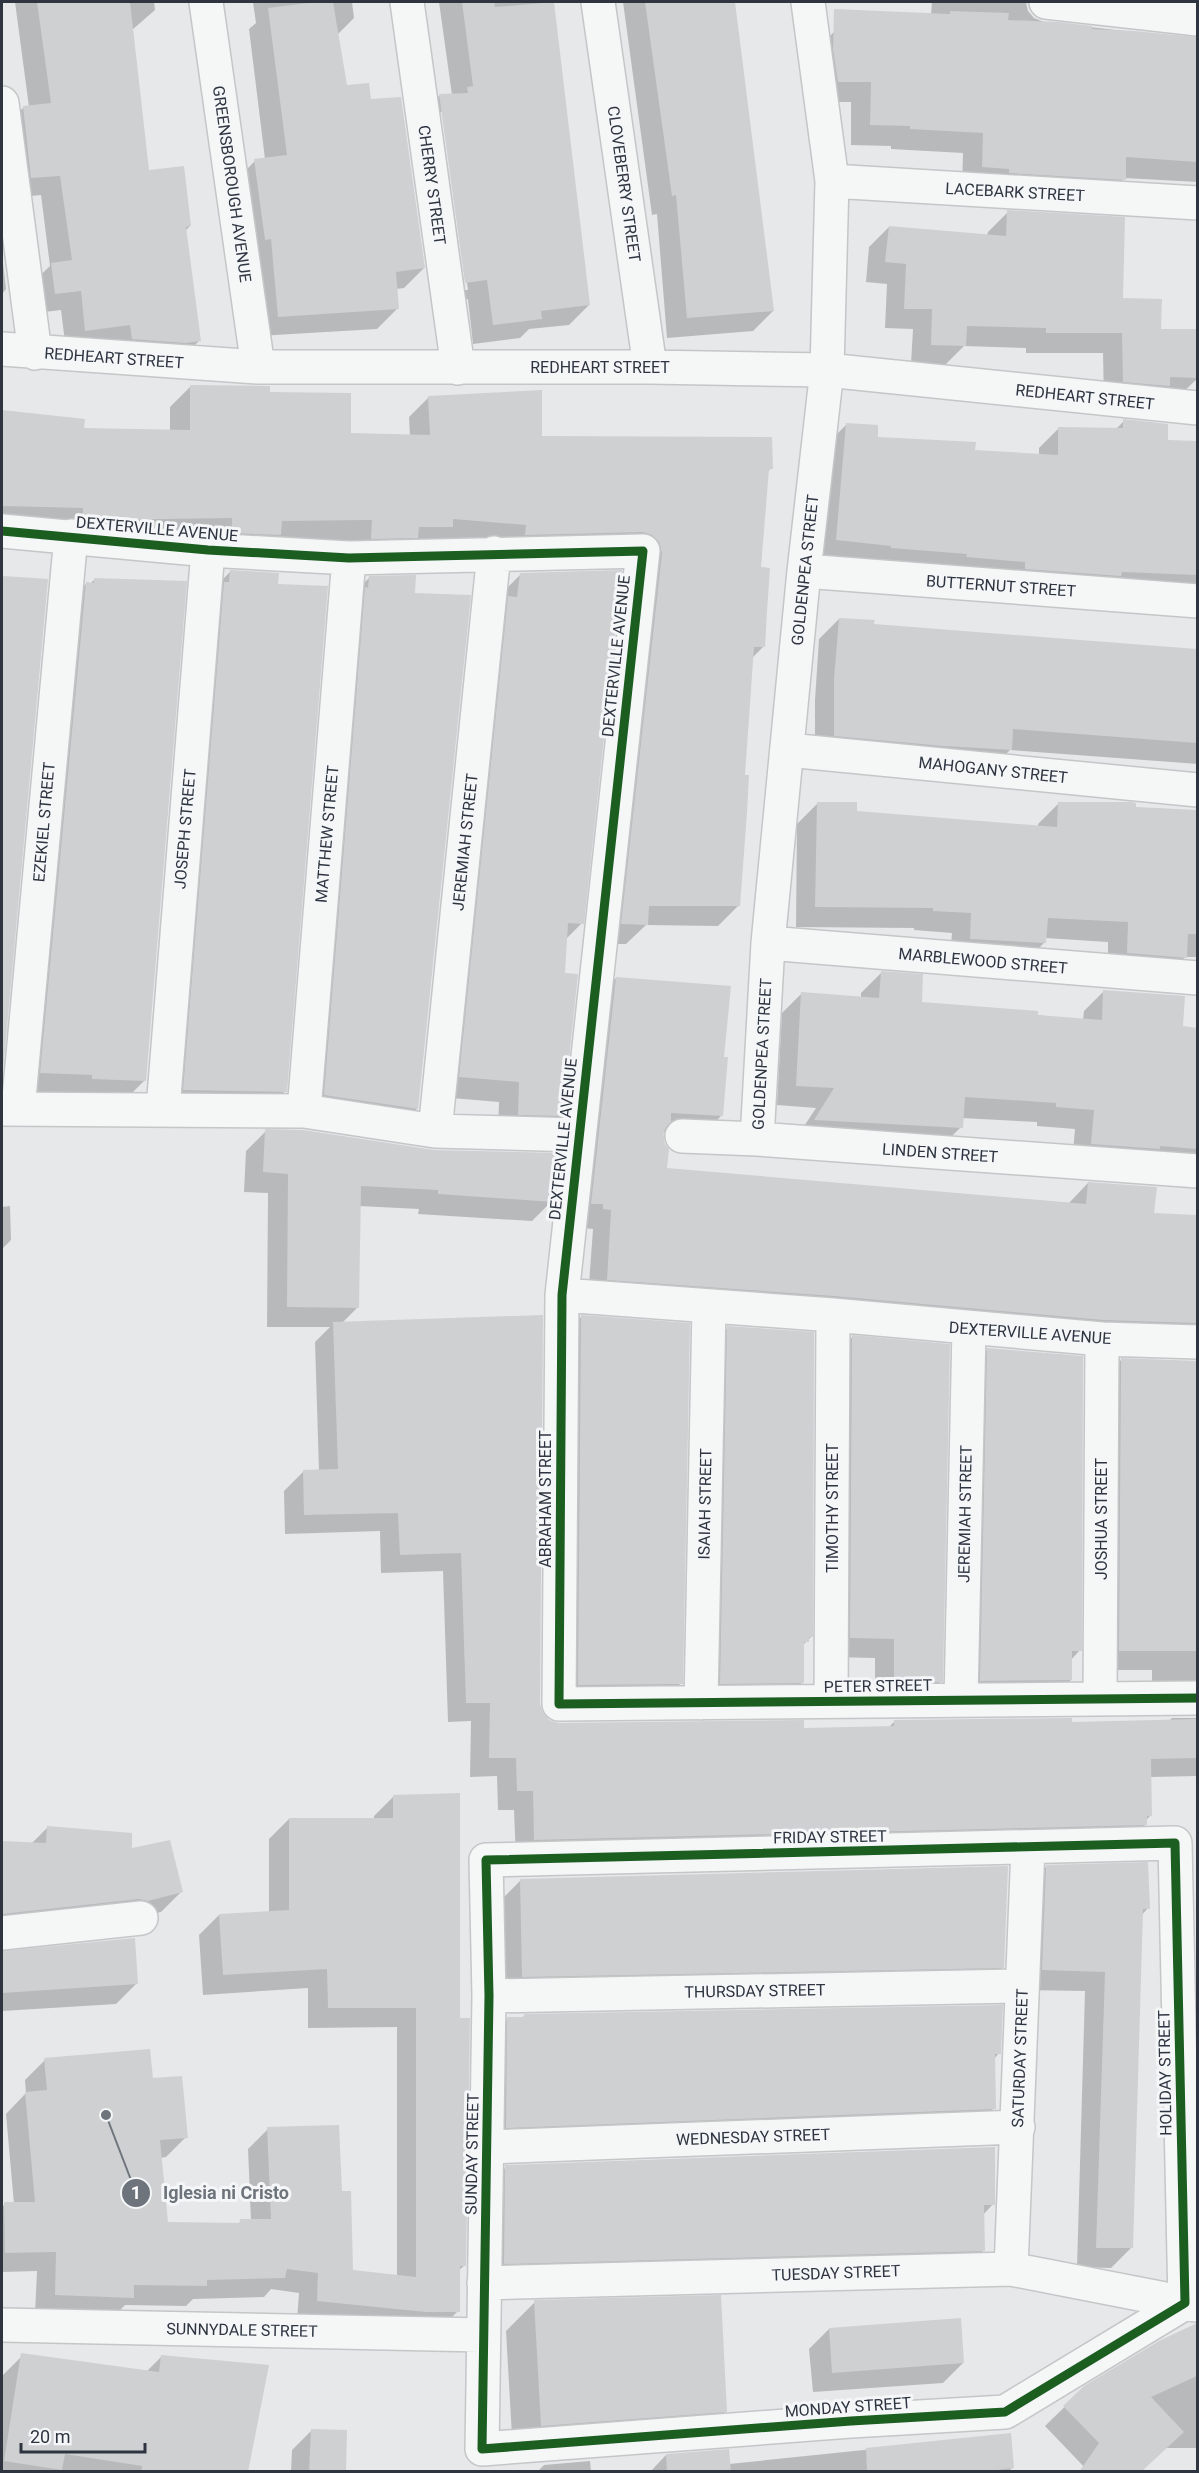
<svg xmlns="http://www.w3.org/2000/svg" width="1199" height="2473" viewBox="0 0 1199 2473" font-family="Roboto,sans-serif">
  <rect width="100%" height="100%" fill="#e6e8ea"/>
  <path fill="#0003" fill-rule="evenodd" d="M15 2H154L155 10 132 30 148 172 190 226 185 231 199 341 179 361 66 350 61 310 36 313 31 284 50 266 41 195 12 198 4 127 24 107H29Z
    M253 2H352L354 18 337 35 346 87 424 268 404 288 396 289 397 309 377 329 258 336 235 181 255 161 265 159 249 29 256 23Z
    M439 2H552L589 305 569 325 529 329 520 338 473 344 468 299 445 302 420 116 439 96 452 95ZM440 112H443L468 290H465Z
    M623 2H734L773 311 753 331 667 338 657 214 652 215Z
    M932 2H1198V182L1124 178 1104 199 962 187 963 153 891 149V146L851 145V102H818L814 52 834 32 931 15ZM1026 3 1180 20 1196 32 1197 39 1044 22 1034 18 1028 11Z
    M1008 212 1160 330 1198 331V378L1178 397 1104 401 1103 353H1026V348L964 346 945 365 911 364 913 329 885 328 887 284 866 282 869 247 889 227 987 236 988 232Z
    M2 254 6 289 2 294Z
    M190 387 268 393 349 435 410 436 409 417 429 397 541 437 771 468 767 473 759 569 763 647 751 659 743 776 738 906 718 926 646 925 626 944H602L640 562 507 545 438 539 431 546 352 558 353 540 274 541 2 528V412L83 421 82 430 170 431V407Z
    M1124 421 1166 441 1198 443V595L818 558 827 444 846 425 876 438 974 452 1039 455V448L1059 428 1115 430Z
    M230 572 277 585 285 1091 265 1112 164 1109 210 592Z
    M521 574 582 923 565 940 561 1115 541 1135 498 1134 499 1102 440 1097 501 594Z
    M2 577 47 581 2 1067Z
    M369 578 417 1109 397 1129 305 1115 349 598Z
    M94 580 145 1080 125 1100 21 1092 66 604 86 584H90Z
    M839 619 873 626 1198 651V764L1010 750 991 769 815 755V700L819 639Z
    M817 804 855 812 1038 827V824L1058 804 1198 811V957H1185L1165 978 1108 973V942L1045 938V942L1025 962 950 958 952 933 914 930V928L796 927 797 824Z
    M881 973 920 1003 1083 1020 1084 1011 1104 991 1182 1028 1198 1029V1160L1072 1164 1075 1129 1037 1126V1122L962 1118 961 1127 941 1147 795 1140 816 1108 777 1105 782 1013 802 993 861 998V993Z
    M616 978 723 1058 722 1115 703 1134 663 1132 666 1170 1069 1203 1088 1183 1153 1214 1198 1217V1338L588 1298 593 1229 584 1228 597 998Z
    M266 1131 552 1201 532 1221 418 1214 419 1209 359 1206 358 1307 342 1323 542 1317 539 1704 541 1714 548 1721 559 1724 803 1730 888 1728 895 1721 1071 1723 1169 1721 1172 1718H1198V1776L1150 1777 1151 1815 1146 1820V1824L1126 1844 516 1859 514 1810H498L497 1776 470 1777 471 1721 448 1722 443 1571 381 1573 380 1531 285 1534 284 1491 303 1472 319 1471 315 1342 330 1327H267L268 1193 244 1192 246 1151Z
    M10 1206 11 1240 2 1249V1207Z
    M581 1317 681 1683 661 1703 559 1704 561 1337Z
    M728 1328 811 1637 803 1645V1682L783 1702 701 1703 708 1348Z
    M852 1337 941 1681 921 1701H875V1658L831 1657 832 1357Z
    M988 1349 1080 1650 1071 1660V1680L1051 1700 961 1701 968 1369Z
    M1121 1360 1198 1362V1716L1196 1708 1152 1698V1670H1100L1102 1379Z
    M394 1796 458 2020 465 2265 458 2271V2311L438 2331 297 2320 299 2293 271 2289 264 2297 193 2299 186 2306 125 2305 112 2318 35 2314 37 2271 2 2272V2207L5 2204H14L6 2114 26 2093 25 2080 45 2060 151 2080 186 2137 166 2157 160 2158 167 2224 237 2225 241 2221H251L248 2149 268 2129 340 2193 352 2272 397 2276V2027L308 2028V1988L203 1995 199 1935 219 1915 269 1912V1839L289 1819H374V1816Z
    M48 1827 130 1850 181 1892 161 1912 127 1920 2 1931V1842L31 1844Z
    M1047 1866 1148 1908 1141 1916 1131 2248 1111 2268 1077 2267 1085 1991 1022 1990 1027 1886Z
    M520 1881 1003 1967 983 1987 503 1996 500 1901Z
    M2 1953H3L136 1984 116 2004 2 2011Z
    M524 2016 999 2053 994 2059V2108L974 2128 486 2147 488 2039 508 2019 522 2018Z
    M506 2167 993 2204 983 2215 984 2250 964 2270 484 2283 486 2187Z
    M535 2302 726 2411 696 2440 513 2454 506 2331Z
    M1194 2327 1198 2334V2448H1166L1086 2469 1045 2426 1085 2387Z
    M829 2329 963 2363 943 2383 813 2392 809 2349Z
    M21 2357 146 2372 161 2357 247 2472H2V2376Z
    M312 2430 344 2472H291L292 2450Z
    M1009 2435 1013 2467 1008 2472H650L666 2455 729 2464Z
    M590 2461 591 2472H537L544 2465Z"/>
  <path fill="#ced0d2" d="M37 2H130L149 170 184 166 191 226 186 227 201 341 186 343 132 339 130 325 85 331 81 291 55 294 51 263 72 260 60 176 31 178 23 106 51 103Z
    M315 2H333L347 85 369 83 371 99 401 97 425 268 396 272 399 309 278 317 271 239 265 240 254 159 287 155 268 8Z
    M462 2H494L495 7 554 2 590 305 541 311 542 319 493 325 487 280 465 283 439 94 468 93 467 87 473 86Z
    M645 2H735L774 311 687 318 676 195 672 196Z
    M834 9 950 14V11L1009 13 1008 20 1059 22 1092 26V29L1134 31 1197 37V162L1126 157V180L1009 173V169L982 167 983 133 910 129V126L870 125 871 82H838L833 49Z
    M1007 210 1125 217 1123 298 1162 299 1161 329H1197V378L1170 377V386L1123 382 1122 333H1046V328L967 326 966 346 931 345 932 309H904L906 264 885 262 889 226 1006 236Z
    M190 385 270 386V392L351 393V433L430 435 428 396 542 390V436L772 437 773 469H769L761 567 770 568 767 611 765 647H754L745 775H749L747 812 740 906H649L648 925 621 924 662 553 659 542 652 535 643 532 525 535 526 525 453 519V527H419L418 538 371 539 372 520H367L282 521 281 535 232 533V518L96 520V517H83V508L2 506V410L85 419 84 428 190 430Z
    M1123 419 1168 424V440L1197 441V575L1122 572 1121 576 1025 569V562L966 557 967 554 891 548V546L836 540 846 423 878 425V437L976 442 975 450 1058 455V427L1123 428Z
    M230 570 279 573 278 584 328 586 287 1092 183 1090 224 582H229Z
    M622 570 584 924 568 923 565 973 578 974 563 1116 518 1115 519 1082 459 1077 508 596 517 597 520 573Z
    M416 575 415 593 471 595 418 1109 324 1095 365 587 368 588 369 576Z
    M3 576 48 579 3 1071 2 598Z
    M94 578 187 581 146 1081 92 1079V1075L40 1073 86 582 94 583Z
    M839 618 875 620 874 624 1197 649V743L1013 729 1012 750 944 746 834 736V679Z
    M817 802H857V811L1057 827 1058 802H1132L1136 803V807L1197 810V934H1188L1187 958 1127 953 1128 922 1048 918 1046 943 970 939 971 913 933 911V908L815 907Z
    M881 971 923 974 922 1002 1038 1011V1015L1102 1020 1103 990 1185 996 1183 1026 1197 1028V1149L1160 1146V1149L1091 1144 1094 1110 1056 1107V1103L965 1097 963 1128 814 1120 834 1088 796 1086 801 992 879 998Z
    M616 977 731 986 724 1057H728L723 1116 671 1113V1122L666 1127 663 1135 665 1144 669 1149 667 1168 1086 1204 1088 1182 1157 1187 1154 1213 1197 1215V1323L1103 1320 834 1296 607 1280 611 1210 603 1209V1204H591Z
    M265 1129 303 1130 434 1150 559 1153 553 1202 438 1194V1190L361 1186 359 1308 287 1307 288 1174 263 1172Z
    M543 1315 540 1704 543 1713 549 1720 559 1723 804 1720V1728L894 1726V1720L1072 1718V1722L1197 1719V1758L1151 1759 1152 1816H1147V1825L534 1840 533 1791H517L516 1758H489L490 1703H466L461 1553 400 1555 398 1513 304 1515 303 1470 338 1469 333 1322Z
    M581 1315 690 1323 683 1684 578 1685Z
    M727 1326 814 1332 813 1637H809V1642H804V1683L720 1684Z
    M852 1335 950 1344 943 1682H894V1639L850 1638Z
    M987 1348 1083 1356 1082 1651H1072V1680L980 1681Z
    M1121 1358 1197 1361V1651H1119Z
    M460 1793V2018H470L466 2266H460V2312H426L317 2301 318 2273 287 2269 285 2278 207 2280V2286L134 2285V2298L55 2295 56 2252 5 2253 4 2202H35L25 2092 47 2090 44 2058 150 2049 153 2078 182 2076 188 2138 160 2140 168 2222 240 2223V2219H271L267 2127 339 2125 342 2191H351L353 2270 416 2277V2008H328L327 1969 223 1975 219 1914 289 1910V1818H393V1795Z
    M47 1826 132 1833V1848L170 1840 183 1892 148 1901 139 1899 2 1914V1841L46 1843Z
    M1148 1862 1150 1909H1143L1133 2248H1096L1105 1972 1042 1970 1046 1865Z
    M1008 1866 1004 1968 522 1977 520 1879Z
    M135 1938 138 1984 2 1993V1951Z
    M1003 2005 1001 2054H995L996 2109 506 2128 507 2017H524V2014Z
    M995 2147V2205H984L985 2251 504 2264 505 2165Z
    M721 2295 727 2412 541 2426 534 2300Z
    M961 2318 964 2363 832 2373 829 2328Z
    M1197 2323V2376L1151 2397 1184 2432 1141 2472H1079L1099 2443 1063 2406 1084 2386 1159 2341Z
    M21 2353 159 2372 161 2355 269 2365 248 2472H141L142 2466 65 2454 62 2470 4 2461Z
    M311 2429 347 2430 346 2472H309Z
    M1011 2433 1014 2468 980 2472H867L866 2448Z
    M729 2449 731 2472H667L666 2454Z"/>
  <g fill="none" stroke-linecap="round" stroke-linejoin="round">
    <defs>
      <path id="minor" d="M206 2 258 367
        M407 2 458 368
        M598 2 650 367
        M1046 2 1198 19
        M2 103 35 353
        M832 181 1198 203
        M2 349 258 367H650L827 370 1198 408
        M2 531 208 550 349 558 643 551 562 1295 559 1704 1198 1698
        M804 571 1198 601
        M788 750 1198 790
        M768 943 1198 978
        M2 1109 304 1111 435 1131 578 1135
        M18 1109 71 536
        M163 1109 208 550
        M304 1111 349 558
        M435 1131 494 553
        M682 1136 757 1139 1198 1171
        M757 1139 768 943 804 571 827 370 832 181 808 2
        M562 1295 833 1315 1102 1339 1198 1342
        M1100 1699 1102 1339
        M961 1700 969 1329
        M831 1701 833 1315
        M701 1703 709 1306
        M1175 1843 1185 2303 1005 2412 851 2421 482 2449 489 1996 486 1860Z
        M2 1933 141 1918
        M489 1996 1022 1986
        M488 2147 1018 2127
        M1011 2269 1028 1847
        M484 2283 1011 2269 1196 2305
        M2 2325 482 2335"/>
    </defs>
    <use href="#minor" stroke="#c4c6c8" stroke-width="36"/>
    <use href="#minor" stroke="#f5f6f6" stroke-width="33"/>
    <defs>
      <path id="cycleway" d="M2 531 208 550 349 558 643 551 562 1295 559 1704 1198 1698
        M1175 1843 1185 2303 1005 2412 851 2421 482 2449 489 1996 486 1860Z"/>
    </defs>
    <use href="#cycleway" stroke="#f4f6f8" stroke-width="13"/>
    <use href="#cycleway" stroke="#1b5e20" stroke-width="9"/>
  </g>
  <g text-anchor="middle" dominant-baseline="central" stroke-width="6" stroke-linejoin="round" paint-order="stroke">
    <g font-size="16" fill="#2e3541" stroke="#f4f6f8">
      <text transform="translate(232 184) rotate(82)">GREENSBOROUGH AVENUE</text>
      <text transform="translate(624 184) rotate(82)">CLOVEBERRY STREET</text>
      <text transform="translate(432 185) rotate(82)">CHERRY STREET</text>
      <text transform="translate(1015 192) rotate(3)">LACEBARK STREET</text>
      <text transform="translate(114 358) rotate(4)">REDHEART STREET</text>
      <text x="600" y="367">REDHEART STREET</text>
      <text transform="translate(1085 397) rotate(6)">REDHEART STREET</text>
      <text transform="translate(157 529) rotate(5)">DEXTERVILLE AVENUE</text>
      <text transform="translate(805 570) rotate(-84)">GOLDENPEA STREET</text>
      <text transform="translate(1001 586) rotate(4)">BUTTERNUT STREET</text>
      <text transform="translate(616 656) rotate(-84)">DEXTERVILLE AVENUE</text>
      <text transform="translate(993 770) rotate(6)">MAHOGANY STREET</text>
      <text transform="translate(44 822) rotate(-85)">EZEKIEL STREET</text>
      <text transform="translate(185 829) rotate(-85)">JOSEPH STREET</text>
      <text transform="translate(327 834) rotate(-85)">MATTHEW STREET</text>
      <text transform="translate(465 842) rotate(-84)">JEREMIAH STREET</text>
      <text transform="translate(983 961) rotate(5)">MARBLEWOOD STREET</text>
      <text transform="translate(762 1054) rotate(-87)">GOLDENPEA STREET</text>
      <text transform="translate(563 1139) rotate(-84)">DEXTERVILLE AVENUE</text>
      <text transform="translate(940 1153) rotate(4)">LINDEN STREET</text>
      <text transform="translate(1030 1333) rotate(4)">DEXTERVILLE AVENUE</text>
      <text transform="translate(545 1499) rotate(-90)">ABRAHAM STREET</text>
      <text transform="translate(705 1504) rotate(-89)">ISAIAH STREET</text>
      <text transform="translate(832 1508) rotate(-90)">TIMOTHY STREET</text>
      <text transform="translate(965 1514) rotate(-89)">JEREMIAH STREET</text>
      <text transform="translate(1101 1519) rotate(-90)">JOSHUA STREET</text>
      <text transform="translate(878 1686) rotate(-1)">PETER STREET</text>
      <text transform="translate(830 1837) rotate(-1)">FRIDAY STREET</text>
      <text transform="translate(755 1991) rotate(-1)">THURSDAY STREET</text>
      <text transform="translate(1020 2058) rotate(-88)">SATURDAY STREET</text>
      <text transform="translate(1165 2073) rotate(-91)">HOLIDAY STREET</text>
      <text transform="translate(753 2137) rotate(-2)">WEDNESDAY STREET</text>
      <text transform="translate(472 2154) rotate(-89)">SUNDAY STREET</text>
      <text transform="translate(836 2273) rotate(-2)">TUESDAY STREET</text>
      <text transform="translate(242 2330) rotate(1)">SUNNYDALE STREET</text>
      <text transform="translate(848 2407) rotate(-4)">MONDAY STREET</text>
    </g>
  </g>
  <path fill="none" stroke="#6e747c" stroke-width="2" d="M106 2115L136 2193"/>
  <g fill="#6e747c" stroke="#f4f6f8" stroke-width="2">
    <circle cx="106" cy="2115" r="6"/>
    <circle cx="136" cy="2193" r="15"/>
  </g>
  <g font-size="18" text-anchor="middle" font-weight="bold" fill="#fff">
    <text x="136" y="2199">1</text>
  </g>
  <g font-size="18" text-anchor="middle" font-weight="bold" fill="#6e747c" stroke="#f4f6f8" stroke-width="6" stroke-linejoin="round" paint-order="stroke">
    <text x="226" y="2199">Iglesia ni Cristo</text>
  </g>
  <rect width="1199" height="2473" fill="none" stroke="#2e3541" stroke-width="6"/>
  <path d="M21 2443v9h124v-9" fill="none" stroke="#2e3541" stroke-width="3"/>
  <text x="30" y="2443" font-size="18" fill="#2e3541" stroke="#f4f6f8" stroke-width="4.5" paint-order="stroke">20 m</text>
</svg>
